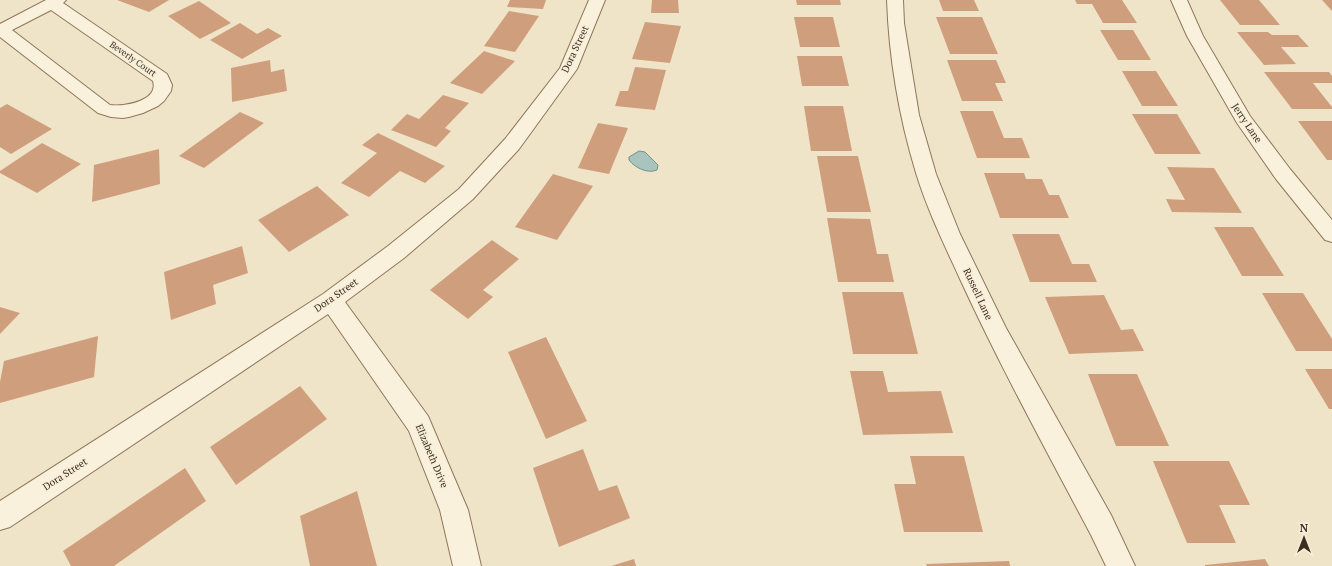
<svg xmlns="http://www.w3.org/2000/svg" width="1332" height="566" viewBox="0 0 1332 566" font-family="'PT Serif',serif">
  <rect width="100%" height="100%" fill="#f0e4c8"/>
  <path fill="#a9c4bc" stroke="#6f938a" d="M639 151 645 152 658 165 657 170C648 174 635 168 629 160V157Z"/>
  <path fill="#cf9f7d" d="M117 0H169L149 12Z
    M510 0H546L543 9 507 7Z
    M652 0H678L679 13H651Z
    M796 0H840L841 5H797Z
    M939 0H974L979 11H943Z
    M1075 0H1122L1137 23H1103L1092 4H1077Z
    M1220 0H1259L1280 25H1240Z
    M1322 0H1332V11Z
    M199 1 231 23 200 39 168 16Z
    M509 11 539 16 515 52 484 46Z
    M794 17H833L840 47H800Z
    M936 17H982L998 54H950Z
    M645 22 681 26 670 63 632 59Z
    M240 23 257 34 268 28 282 36 242 59 210 40Z
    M1100 30H1133L1151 60H1118Z
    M1237 32H1268L1272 35H1298L1309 47H1281L1296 64 1264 65Z
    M484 51 515 61 482 94 450 83Z
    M797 56H842L849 86H802Z
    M270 60 271 72 284 69 287 91 232 102 231 68Z
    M947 60H996L1006 83H995L1003 101H962Z
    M635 67 666 70 655 110 615 106 620 91H628Z
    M1122 71H1156L1178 106H1142Z
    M1264 72H1329L1332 76V83H1313L1332 107V109H1292Z
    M443 95 469 103 445 128 451 131 436 147 391 130 407 114 419 119Z
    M7 104 52 129 11 154 0 147V108Z
    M804 106H843L852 151H811Z
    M960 111H993L1004 138H1022L1030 158H977Z
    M240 112 264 123 204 168 179 156Z
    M1132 114H1177L1201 154H1155Z
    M1298 121H1332V160H1327Z
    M598 123 628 128 609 174 578 168Z
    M378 133 445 166 425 183 400 171 369 197 341 183 377 153 362 145Z
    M42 143 81 164 37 193 0 173V171Z
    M159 149 160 184 92 202 94 165Z
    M817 156H858L871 212H827Z
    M1167 167 1214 168 1242 213 1172 212 1166 199 1185 200Z
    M984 173H1024L1026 179H1042L1049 195H1059L1069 218H1000Z
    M553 174 593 186 557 240 515 227Z
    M317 186 349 215 289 252 258 220Z
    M827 218 870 219 877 254H888L894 282H838Z
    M1214 227H1253L1284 276H1242Z
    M1012 234H1059L1072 264H1089L1097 282H1030Z
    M492 240 519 259 483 290 493 297 468 319 430 290Z
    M242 246 248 273 213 285 216 304 171 320 164 272Z
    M842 292H903L918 354H853Z
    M1262 293H1303L1332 339V351H1296Z
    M1104 295 1121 330 1133 329 1144 351 1069 354 1045 297Z
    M0 307 20 313 0 334Z
    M98 336 94 377 0 403V382L4 361Z
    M546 337 587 421 546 439 508 352Z
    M1305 369H1332V409H1329Z
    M850 371H883L888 392 941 391 953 433 863 435Z
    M1088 374H1137L1169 446H1116Z
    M300 386 327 419 236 485 210 447Z
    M583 449 599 491 617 485 630 518 559 547 533 468Z
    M910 456H964L983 532H904L894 484H916Z
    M1153 461H1229L1250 505H1219L1236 543H1187Z
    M185 468 206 501 114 566H71L63 551Z
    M357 491 377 566H310L300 516Z
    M634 559 636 566H611Z
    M1265 559 1269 566H1205V565Z
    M1009 561 1010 566H927L926 564Z"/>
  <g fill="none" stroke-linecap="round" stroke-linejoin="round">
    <defs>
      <path id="street" d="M46 0H66L63 3 167 74 172 85 171 91 164 101 158 106 143 113 129 117 123 118 111 117 98 113 0 37V24ZM51 10 153 81C159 101 124 107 110 105L12 30Z
        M589 0H605L577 69 519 149 473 199 404 258 345 302 428 416 468 510 481 566H453L440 510 409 431 328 314 10 527 0 530V501L323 294 388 246 459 189 505 139 560 68Z
        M887 0H903L904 23 919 115 936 174 960 234 1006 328 1111 515 1135 566H1106L1091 535C1046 450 1000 366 960 279 944 244 927 209 916 173 899 117 889 58 887 0Z
        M1171 0H1187L1203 36 1250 116 1290 169 1332 220V242L1325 240 1276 179 1237 123 1187 36Z"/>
    </defs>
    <use href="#street" stroke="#8d765c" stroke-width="2"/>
    <use href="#street" fill="#faf1dc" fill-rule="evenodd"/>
  </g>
  <g text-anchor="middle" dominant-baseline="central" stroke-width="3" stroke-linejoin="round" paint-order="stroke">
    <g font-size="9" fill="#3d2e20" stroke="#f7eed8">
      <text transform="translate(133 59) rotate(35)">Beverly Court</text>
    </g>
    <g font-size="10" fill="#3d2e20" stroke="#f7eed8">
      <text transform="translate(575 49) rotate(-65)">Dora Street</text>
      <text transform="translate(1247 123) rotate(56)">Jerry Lane</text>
      <text transform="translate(978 294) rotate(65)">Russell Lane</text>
      <text transform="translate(336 295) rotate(-35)">Dora Street</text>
      <text transform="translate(432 456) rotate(67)">Elizabeth Drive</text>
      <text transform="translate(65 474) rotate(-33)">Dora Street</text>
    </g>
  </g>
  <g transform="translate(1304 538)" stroke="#f7eed8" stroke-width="3" paint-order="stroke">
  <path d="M0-3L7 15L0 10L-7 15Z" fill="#3d2e20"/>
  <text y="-6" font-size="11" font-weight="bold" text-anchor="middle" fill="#3d2e20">N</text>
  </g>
</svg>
